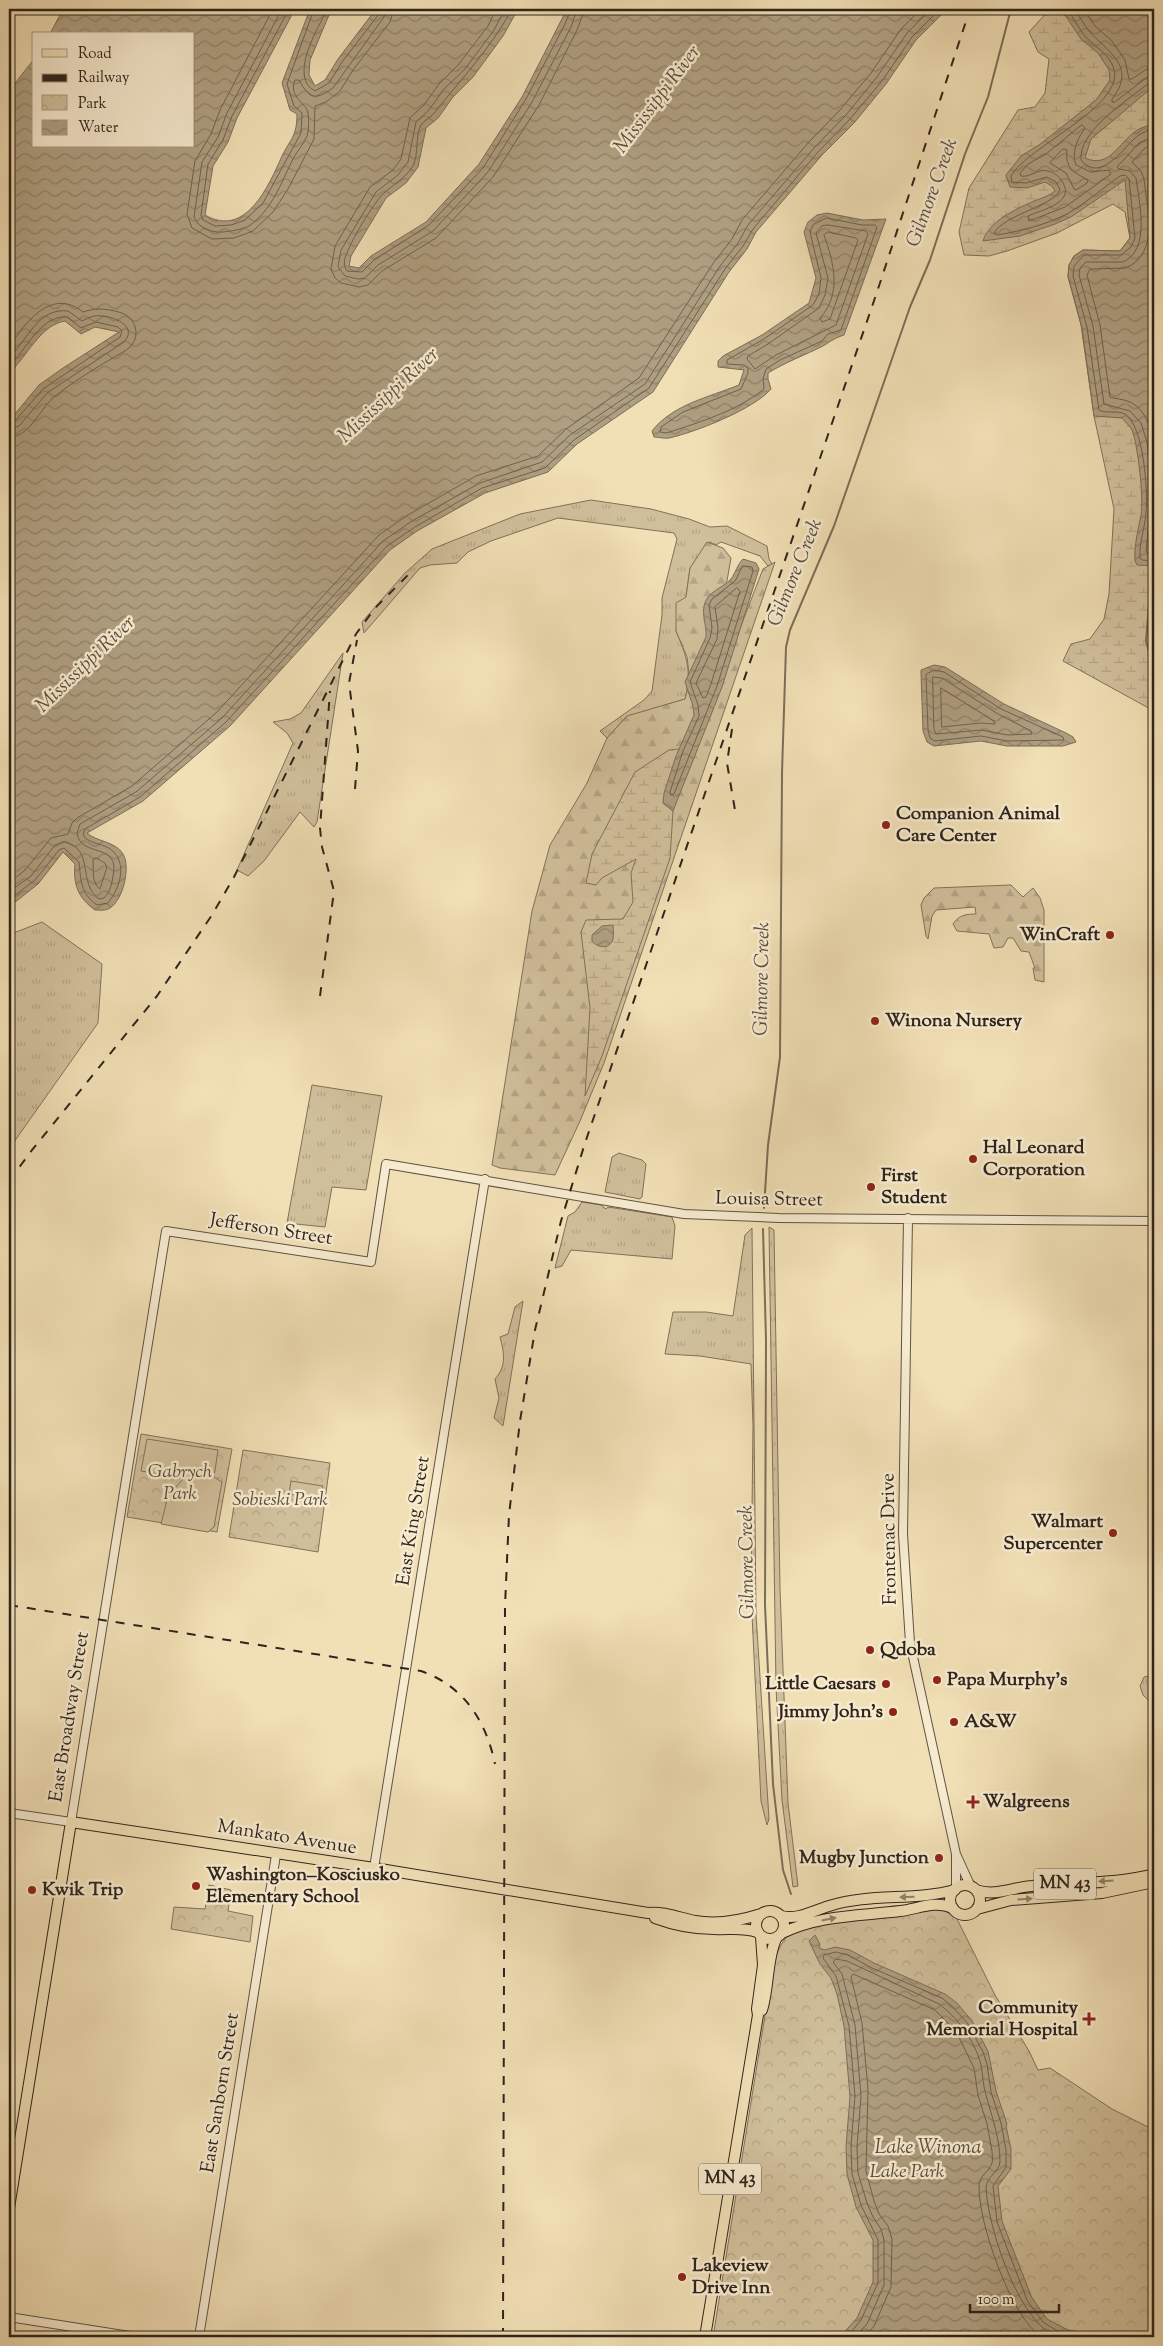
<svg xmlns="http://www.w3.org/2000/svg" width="1163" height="2346" viewBox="0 0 1163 2346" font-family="'Sorts Mill Goudy',serif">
  <defs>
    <pattern id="grass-tufts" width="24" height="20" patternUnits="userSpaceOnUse" patternTransform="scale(1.25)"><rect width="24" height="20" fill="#d0bf9b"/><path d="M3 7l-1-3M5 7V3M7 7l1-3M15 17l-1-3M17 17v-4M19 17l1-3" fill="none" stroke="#b3a485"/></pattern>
    <pattern id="forest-firs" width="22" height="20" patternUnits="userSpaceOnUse" patternTransform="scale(1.25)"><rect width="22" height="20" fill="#d0bf9b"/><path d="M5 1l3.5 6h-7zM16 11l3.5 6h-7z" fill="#b3a485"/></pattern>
    <pattern id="wetland-marsh" width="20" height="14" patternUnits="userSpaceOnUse" patternTransform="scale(1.25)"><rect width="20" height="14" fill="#d0bf9b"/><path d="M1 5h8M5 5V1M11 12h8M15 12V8" fill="none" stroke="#b3a485"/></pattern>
    <pattern id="park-crowns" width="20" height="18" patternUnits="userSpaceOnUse" patternTransform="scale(1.25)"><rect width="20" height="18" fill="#d0bf9b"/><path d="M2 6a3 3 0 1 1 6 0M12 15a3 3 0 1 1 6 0" fill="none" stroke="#b3a485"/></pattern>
    <pattern id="water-waves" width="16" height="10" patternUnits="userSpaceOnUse" patternTransform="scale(1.25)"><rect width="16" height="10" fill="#af9f81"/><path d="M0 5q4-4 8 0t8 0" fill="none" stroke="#8f8169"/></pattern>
  </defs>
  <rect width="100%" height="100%" fill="#f1dfb5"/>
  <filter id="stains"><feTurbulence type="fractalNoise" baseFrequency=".004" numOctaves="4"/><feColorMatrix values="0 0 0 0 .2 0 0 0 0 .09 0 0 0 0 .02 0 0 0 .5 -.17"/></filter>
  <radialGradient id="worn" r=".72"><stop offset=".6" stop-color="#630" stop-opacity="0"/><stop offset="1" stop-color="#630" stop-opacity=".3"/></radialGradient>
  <path fill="url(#grass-tufts)" stroke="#7f725b" d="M591 500 651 509 689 519 710 527 727 526 767 546 769 559 772 564 768 566 760 556 721 542 716 545 709 542 690 568 686 597 676 631C687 657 692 671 685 699L626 717 607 738 600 731 644 700 652 691 662 615V598L677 539 674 533 558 518 491 541 468 552 457 563 430 565 420 568 364 633 362 622 405 573 432 549 520 514Z
    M343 653 317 822 314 827 300 812 264 861 248 876 237 870 293 743 287 733 273 722 290 719 301 713Z
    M42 922 102 964 98 1023 9 1149V939L16 932Z
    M312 1085 382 1096 366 1190 332 1187 325 1227 287 1223Z
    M619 1153 642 1160 646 1164 642 1197 640 1199 605 1192 612 1157Z
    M582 1202 601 1205 606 1209 608 1207 672 1217 675 1226 672 1259 571 1250 562 1266 555 1268 568 1216 575 1212Z
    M769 1227 774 1230 780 1589 788 1803 798 1886 793 1887 782 1800 776 1687Z
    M752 1228 756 1614 769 1819 767 1825 761 1801 751 1594 753 1426 751 1364 700 1356 665 1354 673 1312H706L733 1316 745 1235Z
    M523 1301 503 1426 494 1418 499 1398 495 1379C507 1366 504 1352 500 1337L508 1334 515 1307Z
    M1154 1675V1706L1143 1695 1140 1686 1144 1677Z"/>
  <path fill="url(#forest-firs)" stroke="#7f725b" d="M707 542 723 548 731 558 701 729 763 569 775 562 604 1063 580 1121 555 1175 500 1168 492 1165 532 911 550 845 587 783 607 738 627 716 685 699 690 681 687 657 676 631V603L686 597 690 568Z
    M1011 885 1023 897 1033 888 1040 898 1044 910V982L1035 980 1033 968H1035L1029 952 1021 951 1013 938H1008L1003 947 994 948 989 934 957 931 953 924C959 915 966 914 976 914L975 907 936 910 932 916 928 939 926 936 921 905 924 898 934 888Z"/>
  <path fill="url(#wetland-marsh)" stroke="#7f725b" d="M1050 9H1154V711L1063 661 1071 644 1090 639 1104 619 1109 594 1114 509 1094 416 1081 325 1068 277 1069 265 1074 256 1083 250 1120 251 1130 238 1125 212 1113 204 1057 233 1007 251 989 256 964 255 959 232 969 188 1018 110 1035 107 1045 93 1049 59 1038 52 1029 32Z
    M679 749 663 803 673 811 670 858 602 1056 585 1096 590 1008 581 932 586 920 623 919 633 902 631 873 636 859 602 878 596 885 586 883 592 854 635 772 669 750Z"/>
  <path fill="url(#park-crowns)" stroke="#7f725b" d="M141 1434 232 1449 217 1532 127 1517Z
    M243 1450 330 1463 318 1552 229 1537Z
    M209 1885 231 1890 228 1911 253 1916 250 1942 171 1929 174 1907 205 1909Z
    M941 1909 956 1917 995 1995 1029 2051 1038 2070 1050 2068 1112 2109 1154 2130V2337H713L768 1997C771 1979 773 1954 785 1939 801 1919 912 1912 941 1909Z"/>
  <path fill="#d0bf9b" stroke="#7f725b" d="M147 1439 218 1450 214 1477 222 1482 214 1527 208 1532 161 1524 168 1496 184 1478 141 1471Z
    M291 1481 323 1486 320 1499 289 1494Z"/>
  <path fill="url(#water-waves)" stroke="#7b6e58" d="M63 9H295L237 118 228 142 213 166 205 215C246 239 269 185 282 156 291 138 297 136 297 114L290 110 282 83 310 9H339L329 15 310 60 309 75 315 86 325 80 338 59 376 9H518L503 36 473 77 453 97 438 118 426 128 418 167 406 183 386 198 351 256 349 266 359 268 371 256 426 222 479 164 522 97 567 9H947L916 40 886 84 854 123 822 155 756 232 747 249 729 272 653 392 577 444 548 472 485 493 417 531 390 550 230 726 143 801 87 833C97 842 115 841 123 854 131 867 123 900 110 908 106 911 100 910 95 910 78 898 73 884 75 864L63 852 38 884 9 907V421L39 385 63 368 119 332 95 327 81 334 65 321C40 325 27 357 9 373V91L34 59V146H194V34H50Z
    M1061 9H1143L1154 26V86L1091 139 1085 158C1110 169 1118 143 1136 131 1141 127 1148 126 1154 124L1153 566 1137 565 1135 561C1134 545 1138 531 1141 515 1144 499 1138 445 1132 430 1130 426 1125 422 1122 418L1094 416 1082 328 1068 276 1069 265 1074 256 1083 250 1120 251 1130 238 1125 180 1071 217 1055 224 1020 236 983 241C989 221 1016 209 1034 201 1042 198 1049 196 1055 191L1052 186 1045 182 1027 188 1010 187 1006 175 1021 156 1039 145 1096 100 1110 80 1109 70 1098 53 1081 39Z
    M827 213 863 220 886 219 844 335C835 338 831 341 823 346 805 355 786 362 768 373V379L771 389C754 409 696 432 669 438 665 439 659 437 654 437L652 431C672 405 709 397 739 385L744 370 718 367V361L723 356 762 335 809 303 816 278 804 232 808 222 817 215Z
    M743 559 756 563 759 569 722 687 673 811 663 803 664 793 676 756 694 715 693 706 685 682 706 637C707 626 702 617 704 606 707 591 722 589 731 579 736 572 737 565 743 559Z
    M934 665 945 667 1004 704 1066 733 1073 737 1076 742 1063 746H1007L981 741 934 746 927 742 923 731 921 674V670Z
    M613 925C613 929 614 935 613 939 610 950 597 948 592 941V935L602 926Z
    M815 1935 820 1944 819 1948 825 1950 835 1947 850 1950 874 1963 945 1994 957 2003 972 2021 988 2051 996 2091 1007 2124 1006 2126 1011 2149V2169L998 2186 1002 2221 1021 2270 1032 2298 1047 2319 1068 2330 1086 2333 1154 2334V2337H840L857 2318 873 2282V2240L856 2207 847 2174 846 2146 850 2097 844 2026 837 1994 831 1978 820 1964 809 1941Z"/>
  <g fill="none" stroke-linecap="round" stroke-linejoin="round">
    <path stroke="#6e624e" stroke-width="1" d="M273 9 220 110 211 134 195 161 187 214 192 228 212 239 234 238 253 231 273 212 288 189 314 139 315 106 326 102 340 91 353 70 390 22 394 9
      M282 9 227 113 218 137 202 162 194 217C198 228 212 233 223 232 231 231 241 230 249 226 272 210 281 183 293 159 297 151 304 144 307 136 309 130 309 119 308 113 307 103 288 98 295 80H299C310 99 314 101 333 88L384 17 386 9
      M289 9 232 116 223 140 208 164 201 215 203 220 215 226 231 225 245 220 263 203 301 133 302 113 294 106 287 84 314 9
      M330 9 325 14C316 31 289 78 315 91L329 83 342 62 379 14 380 9
      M496 9 488 26 459 64 439 84 424 105 410 118 401 159 393 170 370 187 335 246 331 269 335 278 341 283 359 287 368 285 382 271 436 238 493 177 539 105 577 30 585 9
      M505 9 494 30 465 69 444 89 429 110 416 122 408 162 398 175 376 192 341 250 338 267 345 276 358 279 365 278 378 265 433 231 488 172 532 102 571 27 577 9
      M512 9C491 48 462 78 435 112 432 117 424 120 421 125 415 136 419 154 413 166 405 179 393 184 383 194 373 204 352 239 347 253 344 258 343 266 347 271L362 272 374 260 429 225 483 168 526 99 565 24 571 9
      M1067 9C1073 17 1078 27 1084 35 1093 46 1110 54 1114 69 1124 107 1028 146 1011 176L1012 182 1026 183 1047 177 1056 182 1060 189C1057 205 1005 214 994 233L997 235C1021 231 1045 225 1067 214 1086 203 1103 188 1120 176L1125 175 1129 179 1135 238 1131 247 1121 255H1084L1074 266 1073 276 1087 327 1099 410C1106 414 1117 410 1125 414 1144 426 1148 491 1146 513 1145 528 1139 542 1140 558L1142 560 1154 561
      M1075 9C1079 16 1084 25 1090 32 1109 53 1137 67 1112 99V102H1115L1146 78 1154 76
      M1084 9 1095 26 1112 41 1125 60 1129 79H1132L1145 70 1154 68
      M1154 82 1149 83C1128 100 1078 131 1081 160 1102 185 1125 144 1139 135 1144 132 1149 130 1154 129
      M1082 125 1085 128C1078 138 1071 152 1076 165L1091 172 1109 170 1111 174 1065 207 1029 221 1028 216C1041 210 1075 203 1063 183 1060 177 1054 172 1048 171 1038 168 1030 178 1021 176L1020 173 1028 164 1046 154Z
      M1154 136 1139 143 1117 167 1119 169 1130 171 1136 178C1139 202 1151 250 1123 262H1086L1080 268 1079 275 1093 326 1104 404 1130 411 1141 423 1147 442 1153 493 1152 516 1148 531 1146 552 1154 555
      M1154 143 1144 149 1132 162 1141 171 1144 179C1147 208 1160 253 1126 268L1090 269 1087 275 1100 325 1110 397C1116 399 1123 399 1130 402 1145 409 1150 426 1154 441
      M1063 149 1067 150C1065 169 1074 172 1088 180L1087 183 1076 190 1074 189 1066 173 1050 163Z
      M827 218 862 225H875L877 227 841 330 828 334 822 341 780 360 766 369 763 379 764 389C735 412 702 421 667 433L660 432 661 427 683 412 741 389 748 373V368L744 365 727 364V360L764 339 813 305 819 294 821 278 810 232 813 225Z
      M828 225 866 231 868 234 836 325 776 355 755 369 747 359 748 356 768 344 819 308 825 295 828 278 816 233 822 226Z
      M828 232 856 238 858 240 830 319 822 322 820 318C842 294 834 263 824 235Z
      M9 347C26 322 51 287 83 312 96 307 112 309 124 314 137 320 140 337 130 347 125 352 117 355 111 359 91 371 71 383 53 398 39 410 30 437 9 437
      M9 358C27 341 38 307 68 311L82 321C86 319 90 317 94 316 108 314 140 324 124 342L47 393 19 426 9 430
      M9 366C26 351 40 315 67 317L81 328 96 322 118 327 122 331 120 337 43 389 14 422 9 424
      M743 566 752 567 753 571 717 686 674 794 671 795 670 792 683 751 699 716 698 705 690 682 710 638 712 628 709 605 712 599 735 581Z
      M737 588 740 591 711 684 706 697 703 698 696 683 717 639 718 628 715 607Z
      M934 670 944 672 1001 709 1063 737 1064 740 1007 741 981 736 935 741 930 738 928 730 926 675Z
      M933 677 942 678 998 714 1031 731 1032 734 1008 735 981 730 936 734 934 729Z
      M941 688 994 721 995 724 980 723 942 727Z
      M96 858 105 863 107 867 100 889C91 882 94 871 93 860Z
      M9 883 25 870 51 838 68 834 72 823 77 818 132 786 217 712 379 535 408 515 476 476 538 456 566 429 639 378 714 262 732 239 742 220 808 143 840 110 871 73 901 29 921 9
      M9 892 31 876 55 845 64 842C95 848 77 883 99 899L104 898C110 892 112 884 113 876 121 842 80 858 77 833L80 824 136 792 222 718 383 541 412 521 480 483 542 462 570 435 645 384 720 266 738 243 748 225 814 148 846 115 877 77 907 33 931 9
      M9 900 35 880 59 850 64 848 79 862C81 880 80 893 97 905L108 903C121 887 129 859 107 847 100 844 92 843 85 838L83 834 85 829 140 797 226 722 387 546 415 527 482 488 545 468 574 440 649 388 725 269 743 246 753 229 818 152 850 119 882 81 912 37 940 9
      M847 2337 861 2320 878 2283V2240L861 2205 852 2174 851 2146 855 2096 849 2026 836 1976 823 1958 824 1955 836 1952 848 1955 872 1968 942 1998 953 2007 968 2024 983 2052 987 2064 991 2092 1001 2123 1006 2150V2167L993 2186 997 2222 1027 2300 1043 2322 1054 2329 1067 2335 1084 2337
      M855 2337 867 2324 884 2285V2240L881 2229 873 2217 867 2203 858 2173 857 2147 861 2096 855 2025 842 1974 833 1962 836 1959 847 1961 939 2004C958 2018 975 2041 981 2065 983 2075 983 2086 986 2095 992 2117 1000 2139 1000 2162 999 2172 986 2177 986 2188 988 2227 1018 2322 1057 2337
      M865 2337 874 2326 891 2287 892 2239 888 2226 879 2214 874 2201 866 2171 868 2089 862 2023 851 1977 853 1974 935 2010 956 2031 974 2068 978 2095 987 2124 992 2151C992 2154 993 2160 992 2163 989 2172 979 2176 979 2186 978 2222 1011 2317 1041 2337"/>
    <path stroke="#7b6e58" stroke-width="2" d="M1152 566 1146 641 1154 670
      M764 1208 768 1145 780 1057 782 773 786 647 790 630 834 526 910 307 930 260 965 154 988 97 1011 9
      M763 1229 766 1340 765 1605 773 1784 783 1870 791 1894"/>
    <defs>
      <path id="minor" d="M908 1218 903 1534 910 1643 956 1854 971 1887
        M9 1813 71 1822 166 1231 371 1262 386 1164 684 1214 779 1218 1154 1221
        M956 1854V1889
        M374 1868 485 1179
        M9 2317 136 2337
        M199 2337 276 1855"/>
      <path id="major" d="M950 1900a15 15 0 1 1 30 0a15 15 0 1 1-30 0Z
        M976 1890C994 1897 1014 1887 1032 1886 1073 1881 1114 1885 1154 1874
        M977 1909 1011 1900 1102 1893 1154 1882
        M756 1925a14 14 0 1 1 28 0a14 14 0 1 1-28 0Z
        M781 1916C799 1920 812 1911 829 1906 869 1893 914 1901 955 1890
        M655 1918C674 1925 693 1929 714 1929 728 1930 743 1927 757 1932
        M782 1933C819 1915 860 1916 900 1911 918 1909 935 1900 953 1908
        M762 2010C769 1988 767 1958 776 1939
        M9 2208 71 1822 374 1868 648 1913C663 1911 680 1918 695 1921 717 1925 739 1921 761 1914
        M705 2337 758 2015 757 2009 763 1965 761 1937"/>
    </defs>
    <use href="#minor" stroke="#5f5342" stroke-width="10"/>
    <use href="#major" stroke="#2e241b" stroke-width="12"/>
    <use href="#minor" stroke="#f6eacf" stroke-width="8"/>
    <use href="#major" stroke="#f1dfb5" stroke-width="10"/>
    <path stroke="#2e241b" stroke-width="2" stroke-dasharray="9 9" stroke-linecap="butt" d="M732 729 727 763 736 816
      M355 789 358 751 349 683 357 640
      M320 996 334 891 322 847 320 828 330 691
      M9 1181 32 1150 157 996 212 915 234 877 356 634 375 608 414 569
      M9 1605 421 1671C464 1686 486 1721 495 1764
      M503 2337 505 1606 509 1515 520 1421 535 1330 561 1221 585 1143 877 292 970 9"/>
  </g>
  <defs><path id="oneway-solid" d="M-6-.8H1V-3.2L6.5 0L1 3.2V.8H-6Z" transform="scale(1.25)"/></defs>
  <g fill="#908268">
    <use href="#oneway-solid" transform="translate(1106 1881) rotate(177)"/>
    <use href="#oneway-solid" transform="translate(907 1897) rotate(178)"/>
    <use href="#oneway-solid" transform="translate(1025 1899) rotate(-4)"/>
    <use href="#oneway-solid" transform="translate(829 1919) rotate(-11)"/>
  </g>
  <g fill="#8f2418" stroke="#f6eacf" stroke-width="2">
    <circle cx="886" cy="825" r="5"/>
    <circle cx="1110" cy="935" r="5"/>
    <circle cx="875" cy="1021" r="5"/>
    <circle cx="973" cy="1159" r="5"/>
    <circle cx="871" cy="1187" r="5"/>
    <circle cx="1113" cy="1533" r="5"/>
    <circle cx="870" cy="1650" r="5"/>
    <circle cx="937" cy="1680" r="5"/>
    <circle cx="886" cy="1684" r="5"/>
    <circle cx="893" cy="1712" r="5"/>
    <circle cx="954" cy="1722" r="5"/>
    <path d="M970.5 1794.5h5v5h5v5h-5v5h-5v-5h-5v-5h5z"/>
    <circle cx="939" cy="1858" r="5"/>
    <circle cx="196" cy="1886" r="5"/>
    <circle cx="32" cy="1890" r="5"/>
    <path d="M1086.5 2011.5h5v5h5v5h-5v5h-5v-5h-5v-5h5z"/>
    <circle cx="682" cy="2277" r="5"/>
  </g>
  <g text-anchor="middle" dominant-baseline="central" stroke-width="5" stroke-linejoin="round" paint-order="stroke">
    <g fill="#f6eacf" stroke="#6a5f51" stroke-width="1">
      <rect x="1034" y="1868.5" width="62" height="31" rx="4"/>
      <rect x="699" y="2163.5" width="62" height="31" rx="4"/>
    </g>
    <g font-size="18" font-weight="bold" fill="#2e241b">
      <text x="1065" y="1884">MN 43</text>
      <text x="730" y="2179">MN 43</text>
    </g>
    <g font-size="19" font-weight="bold" fill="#2e241b" stroke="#f6eacf" text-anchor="start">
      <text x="896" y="814">Companion Animal<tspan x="896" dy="22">Care Center</tspan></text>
      <text x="1100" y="935" text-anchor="end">WinCraft</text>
      <text x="885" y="1021">Winona Nursery</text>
      <text x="983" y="1148">Hal Leonard<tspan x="983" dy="22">Corporation</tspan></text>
      <text x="881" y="1176">First<tspan x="881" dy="22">Student</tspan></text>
      <text x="1103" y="1522" text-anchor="end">Walmart<tspan x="1103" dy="22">Supercenter</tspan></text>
      <text x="880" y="1650">Qdoba</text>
      <text x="947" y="1680">Papa Murphy's</text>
      <text x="876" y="1684" text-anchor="end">Little Caesars</text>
      <text x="883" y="1712" text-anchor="end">Jimmy John's</text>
      <text x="964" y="1722">A&amp;W</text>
      <text x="983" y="1802">Walgreens</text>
      <text x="929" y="1858" text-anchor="end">Mugby Junction</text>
      <text x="206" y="1875">Washington–Kosciusko<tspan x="206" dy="22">Elementary School</tspan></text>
      <text x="42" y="1890">Kwik Trip</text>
      <text x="1078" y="2008" text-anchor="end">Community<tspan x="1078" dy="22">Memorial Hospital</tspan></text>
      <text x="692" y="2266">Lakeview<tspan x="692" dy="22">Drive Inn</tspan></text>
    </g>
    <g font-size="19" fill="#2e241b" stroke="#f6eacf">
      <text transform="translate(769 1200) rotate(1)">Louisa Street</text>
      <text transform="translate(271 1230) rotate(9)">Jefferson Street</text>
      <text transform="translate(414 1521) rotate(-81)">East King Street</text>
      <text transform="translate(890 1539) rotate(-91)">Frontenac Drive</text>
      <text transform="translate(70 1717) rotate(-81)">East Broadway Street</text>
      <text transform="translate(287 1838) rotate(9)">Mankato Avenue</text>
      <text transform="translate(221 2093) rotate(-81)">East Sanborn Street</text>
    </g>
    <g font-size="19" font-style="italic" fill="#564b3b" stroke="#f6eacf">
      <text x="180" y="1472">Gabrych<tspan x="180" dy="22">Park</tspan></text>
      <text x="280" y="1500">Sobieski Park</text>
      <text x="907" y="2172">Lake Park</text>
    </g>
    <g font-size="20" font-style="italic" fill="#5b4f3f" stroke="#f6eacf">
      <text transform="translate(658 100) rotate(-53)">Mississippi River</text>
      <text transform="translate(933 193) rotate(-70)">Gilmore Creek</text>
      <text transform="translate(389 396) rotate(-43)">Mississippi River</text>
      <text transform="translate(796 573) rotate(-68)">Gilmore Creek</text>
      <text transform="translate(86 665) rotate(-44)">Mississippi River</text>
      <text transform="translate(763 979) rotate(-89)">Gilmore Creek</text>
      <text transform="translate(748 1562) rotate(-91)">Gilmore Creek</text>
      <text x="928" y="2148">Lake Winona</text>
    </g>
  </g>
  <rect width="1163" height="2346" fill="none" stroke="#f1dfb5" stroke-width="30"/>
  <rect x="10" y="10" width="1143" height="2326" fill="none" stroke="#2e241b" stroke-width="2.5"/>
  <rect x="15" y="15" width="1133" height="2316" fill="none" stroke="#2e241b"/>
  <rect x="32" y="32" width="162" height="115" fill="#f6eacf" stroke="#a69b87"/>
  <rect x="42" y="49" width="25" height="8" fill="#f1dfb5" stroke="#a69b87"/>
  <text x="78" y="58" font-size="15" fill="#2e241b">Road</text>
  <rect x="42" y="74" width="25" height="8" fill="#2e241b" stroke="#a69b87"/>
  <text x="78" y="82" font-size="15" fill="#2e241b">Railway</text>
  <rect x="42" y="95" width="25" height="15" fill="url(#park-crowns)" stroke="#a69b87"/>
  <text x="78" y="108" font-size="15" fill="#2e241b">Park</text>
  <rect x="42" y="120" width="25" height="15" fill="url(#water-waves)" stroke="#a69b87"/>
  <text x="78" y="132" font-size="15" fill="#2e241b">Water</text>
  <path d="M970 2304v8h89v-8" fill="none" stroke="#2e241b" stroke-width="2.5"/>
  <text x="978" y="2304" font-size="15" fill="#2e241b" stroke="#f6eacf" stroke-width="4" paint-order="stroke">100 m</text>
  <rect width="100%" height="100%" filter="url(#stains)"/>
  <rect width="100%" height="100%" fill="url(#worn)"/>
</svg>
